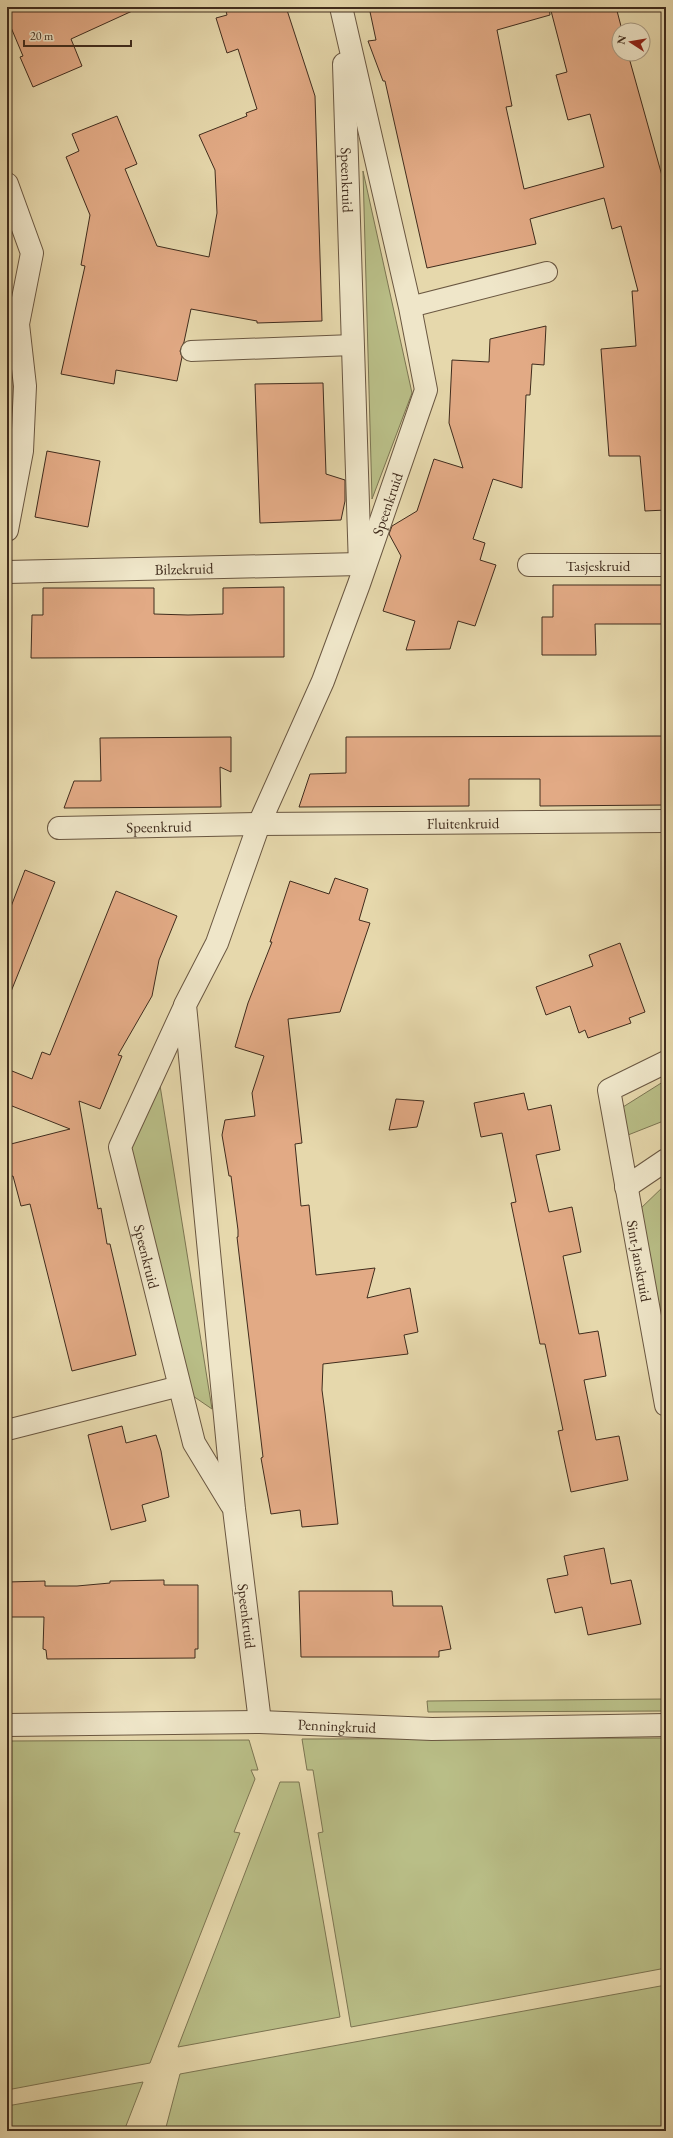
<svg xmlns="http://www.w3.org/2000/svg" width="673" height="2138" viewBox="0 0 673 2138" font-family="'EB Garamond',serif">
  <rect width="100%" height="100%" fill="#e6d8ac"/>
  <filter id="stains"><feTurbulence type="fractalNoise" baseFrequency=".005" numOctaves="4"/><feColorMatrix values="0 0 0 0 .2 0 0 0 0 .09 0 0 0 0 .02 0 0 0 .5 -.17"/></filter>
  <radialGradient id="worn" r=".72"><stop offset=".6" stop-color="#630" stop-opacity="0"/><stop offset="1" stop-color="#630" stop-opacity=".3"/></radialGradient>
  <path fill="#b9be87" stroke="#7c7552" d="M363 171 412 393 372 499Z
    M158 1073 212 1409 193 1396 131 1149Z
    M666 1080V1120L628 1135 623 1107Z
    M666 1184V1372L639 1210Z
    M666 1699V1711L428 1712 427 1701Z
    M666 1738V1968L351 2027 318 1833 323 1832 313 1770H307L302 1739Z
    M249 1740 258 1770H251L255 1779 234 1832 240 1833 150 2063 7 2090V1741Z
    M280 1782H299L340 2017 178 2047Z
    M666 1985V2131H165L180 2074Z
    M143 2082 124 2131H7V2106Z"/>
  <path fill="#e2aa85" stroke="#402c1d" d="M7 7H141L71 39 82 66 33 87 20 57 23 56 7 18Z
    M225 7H286L315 96 322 321 257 323V321L191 309 184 342 180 351 182 357 177 381 116 370 114 384 61 374 85 266 81 265 90 215 66 157 79 151 72 134 117 116 137 164 125 169 157 246 209 257 217 213 215 170 199 135 247 116 246 113 257 109 238 49 227 53 216 18 227 15Z
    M369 7H549L550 15 497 30 512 106 506 107 524 189 604 167 590 114 568 120 556 75 567 72 550 7H616L622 30H619V54H628L666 190V510L645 511 640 456H609L601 349 636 346 632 291H638L621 226 612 229 604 198 530 219 536 244 427 268 385 81H383L368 41 376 40Z
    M546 326 544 365 532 364 530 395H526L522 488 493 479 473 539 485 543 480 560 496 565 475 626 458 621 450 649 406 650 415 621 383 611 401 556 389 534 392 526 417 511 434 459 463 468 449 423 452 360 489 362 490 339Z
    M323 383 326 474 345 480V501L341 520 260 523 255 384Z
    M47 451 100 461 88 527 35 517Z
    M553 585H666V624H595L596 655H542V617H553Z
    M284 587V657L31 658 32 615H43V588H154V614L188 615 223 614V588Z
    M666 736V805L540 806V779H469V806L299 807 310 774 346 773V737Z
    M231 737V772L220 767 221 807 64 808 74 781H101L100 738Z
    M25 870 55 882 8 999 7 917Z
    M335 878 368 889 359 920 370 923 340 1012 288 1019 302 1143 295 1144 301 1206 309 1205 316 1275 375 1268 367 1298 410 1288 418 1332 404 1335 408 1354 323 1364 322 1390 325 1413 338 1524 302 1527 300 1510 271 1514 261 1458 263 1457 237 1237H238V1230L231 1176H229L222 1135 225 1120 255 1116 252 1093 264 1056 235 1047 248 1003 272 942H270L290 881 329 894Z
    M116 891 177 916 159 960 152 996 118 1055 122 1056 100 1109 79 1101 98 1209 101 1208 107 1244H110L136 1355 72 1371 30 1204 21 1206 13 1176 7 1177V1145L70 1129 7 1104V1069L32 1079 42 1052 50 1055Z
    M620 943 645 1012 629 1018 631 1023 588 1038 585 1030 579 1033 570 1006 546 1015 536 987 593 966 589 955Z
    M524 1093 528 1110 551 1105 560 1150 536 1155 549 1212 572 1207 581 1252 563 1256 579 1334 598 1331 606 1376 584 1380 596 1440 619 1436 628 1480 571 1492 558 1431 563 1430 545 1344H540L511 1203 516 1202 502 1133 481 1137 474 1103Z
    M396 1099 424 1101 417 1127 389 1130Z
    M122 1426 126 1443 156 1435 161 1451 169 1497 142 1505 146 1521 111 1530 88 1435Z
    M604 1548 611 1584 631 1580 641 1624 588 1635 582 1607 555 1613 547 1579 568 1575 564 1556Z
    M164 1580V1585H198V1649H195V1658L47 1659 46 1650 43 1649 44 1617H7V1582L45 1581V1586H77L110 1583V1581Z
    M299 1591H392L393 1606H442L451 1649 439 1651V1657H301Z"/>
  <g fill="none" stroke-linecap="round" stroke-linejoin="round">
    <defs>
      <path id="service" d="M410 307 547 272
        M191 351 353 345
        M7 1430 180 1386"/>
      <g id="minor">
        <path id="s1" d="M344 64 360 567"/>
        <path d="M7 184 32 253 18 324 25 386 22 451 7 530"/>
        <path id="s2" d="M529 565H666"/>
        <path id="s3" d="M7 572 360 564"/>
        <path id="s4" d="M59 828 259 824 666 821"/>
        <path id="s5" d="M185 1006 120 1147 194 1443 231 1504"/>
        <path id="s6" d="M666 1062 609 1090 666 1405"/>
        <path d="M626 1187 666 1160"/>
        <path id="s7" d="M260 1722 234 1509 185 1005 217 943 259 824 323 681 359 584 426 390 410 307 341 7"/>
        <path id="s8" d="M7 1725 260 1722 432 1729 666 1725"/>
      </g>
    </defs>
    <use href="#service" stroke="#6a5741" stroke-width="22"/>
    <use href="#minor" stroke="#6a5741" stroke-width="24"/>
    <use href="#service" stroke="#efe6c9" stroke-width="20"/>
    <use href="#minor" stroke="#efe6c9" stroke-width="22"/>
  </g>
  <g text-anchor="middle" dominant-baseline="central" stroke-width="3" stroke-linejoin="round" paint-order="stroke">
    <g font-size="15" fill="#402c1d" stroke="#efe6c9">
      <text stroke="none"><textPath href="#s1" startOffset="116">Speenkruid</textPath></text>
      <text stroke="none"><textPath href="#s7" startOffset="1262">Speenkruid</textPath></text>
      <text stroke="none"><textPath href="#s2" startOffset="69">Tasjeskruid</textPath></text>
      <text stroke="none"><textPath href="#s3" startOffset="177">Bilzekruid</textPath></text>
      <text stroke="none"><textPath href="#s4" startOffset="404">Fluitenkruid</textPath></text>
      <text stroke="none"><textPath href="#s4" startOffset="100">Speenkruid</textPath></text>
      <text stroke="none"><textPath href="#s5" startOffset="268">Speenkruid</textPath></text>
      <text stroke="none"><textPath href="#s6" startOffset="237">Sint-Janskruid</textPath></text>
      <text transform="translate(247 1616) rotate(83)">Speenkruid</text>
      <text stroke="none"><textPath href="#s8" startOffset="330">Penningkruid</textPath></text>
    </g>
  </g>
  <rect width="673" height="2138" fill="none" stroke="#e6d8ac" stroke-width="24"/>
  <rect x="8" y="8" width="657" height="2122" fill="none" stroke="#402c1d" stroke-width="2"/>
  <rect x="12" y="12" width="649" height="2114" fill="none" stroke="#402c1d"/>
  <g transform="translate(631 42) rotate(282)"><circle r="19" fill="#efe6c9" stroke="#a99c84"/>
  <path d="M0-3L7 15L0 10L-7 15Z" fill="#8f2418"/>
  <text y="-6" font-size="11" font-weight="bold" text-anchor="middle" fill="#402c1d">N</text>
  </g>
  <path d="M24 40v6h107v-6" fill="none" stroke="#402c1d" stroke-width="2"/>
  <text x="30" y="40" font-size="12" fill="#402c1d" stroke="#efe6c9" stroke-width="3" paint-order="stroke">20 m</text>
  <rect width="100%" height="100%" filter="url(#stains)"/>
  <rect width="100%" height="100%" fill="url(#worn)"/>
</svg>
